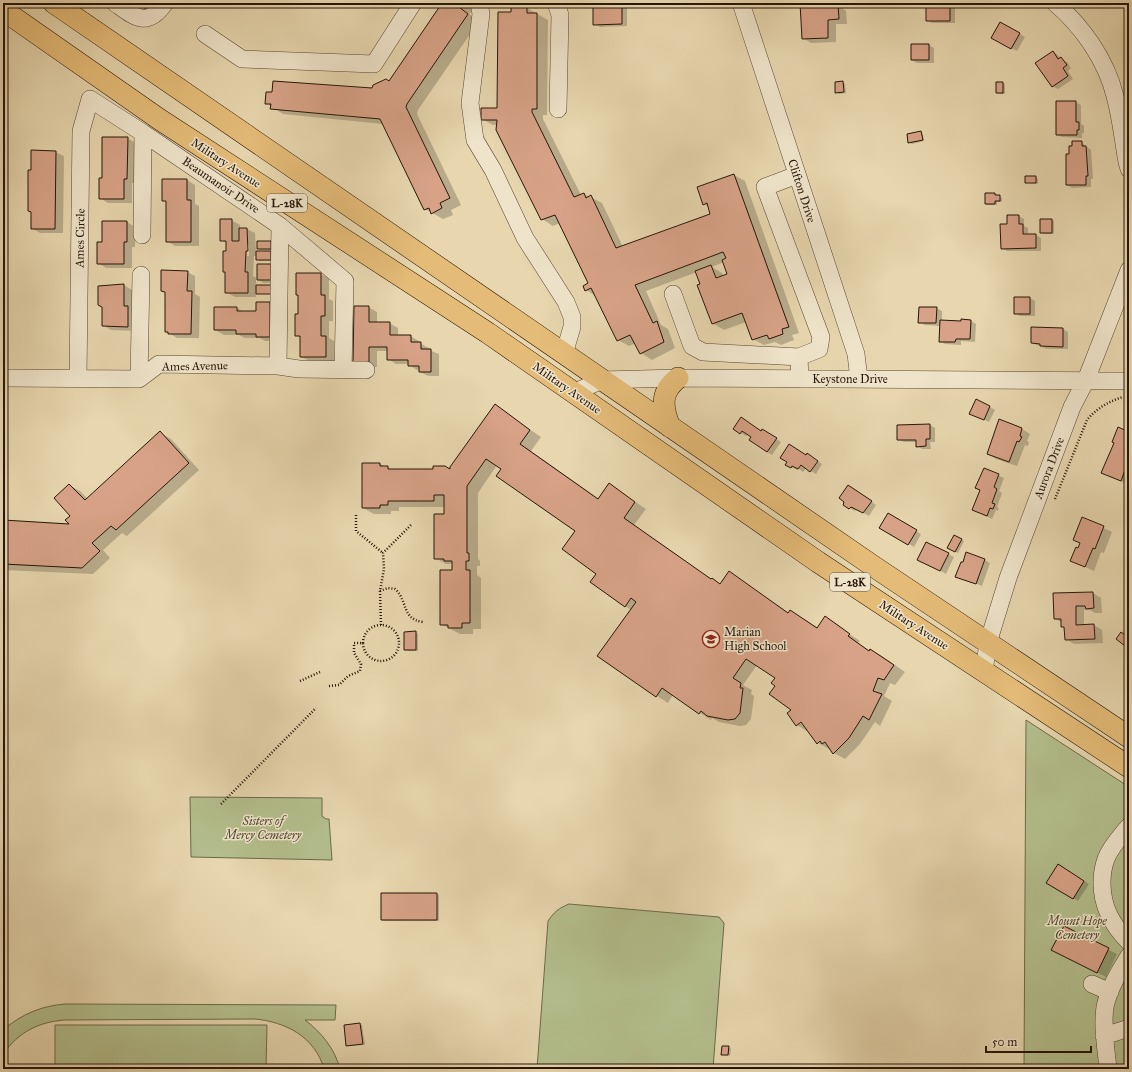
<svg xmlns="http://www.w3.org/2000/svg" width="1132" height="1072" viewBox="0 0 1132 1072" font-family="'IM FELL Great Primer',serif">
  <rect width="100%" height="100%" fill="#e7d6ae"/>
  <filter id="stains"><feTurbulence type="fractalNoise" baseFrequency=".005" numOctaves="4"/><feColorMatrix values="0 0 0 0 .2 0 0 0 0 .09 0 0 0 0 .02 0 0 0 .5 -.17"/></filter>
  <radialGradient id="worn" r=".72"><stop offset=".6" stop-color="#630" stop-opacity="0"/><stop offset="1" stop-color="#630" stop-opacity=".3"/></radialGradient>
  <path fill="#b3be8c" stroke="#6c6a4a" d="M1026 720 1129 787V1069H1024Z
    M190 797 322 798V816L326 819H329L332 860 191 857Z
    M569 904 719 917 724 923 713 1069H537L548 921C554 912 559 908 569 904Z
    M65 1004 336 1005 335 1020H305C321 1032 335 1049 340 1069H324C315 1037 286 1022 255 1019L65 1020C38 1022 19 1032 3 1054V1030C22 1014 41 1006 65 1004Z
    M55 1025H267L266 1069H55Z"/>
  <path fill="#0003" fill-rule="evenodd" d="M129 3H160L150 17Z
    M443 3H479L469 14 479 21 418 110 417 114 461 205 451 210 453 215 443 219 425 209 383 124 283 114 266 103 373 89 389 82Z
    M819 3 824 6H828V3H837L843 6V9L846 11 847 24H836V42L811 43 803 38Z
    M950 3 955 6V23H932L927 20Z
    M621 5 627 8V26L600 27 594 24Z
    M527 8 548 20 547 115H543V119L581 195 584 194 602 203 623 247 711 215 709 207 704 204 734 175 745 181 799 333 792 335 794 340 781 345 775 342 764 345 753 339 746 322 724 330 712 323 697 272 646 291 661 325 668 329 675 348 652 360 641 353 636 343 629 346 618 340 596 296 586 290 589 284 560 223 553 226 542 219 497 125H493L482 119 498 109 511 13ZM724 262 728 274 724 276 722 273 712 267ZM772 334 759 338V336Z
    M1000 23 1025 37 1017 51 992 38Z
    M929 45 934 48V63H917L912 60Z
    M1053 52 1058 55 1060 59 1067 62 1071 68 1068 71 1073 79 1058 89 1052 86Z
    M843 82 845 84 846 93 839 94 836 92Z
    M1003 83 1005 84V94H1000L997 93Z
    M1075 102 1081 105V124L1084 126V133H1082V138L1062 137 1057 134Z
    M921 132 923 134 924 141 912 144 909 142Z
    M127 138 136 143 135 183H132V203H108L100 198 103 179Z
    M1081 142 1091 150 1093 179H1091V187L1072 188 1067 185 1070 155Z
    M55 152 64 156 63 233H40L32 228V213L29 211 32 171Z
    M1036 177 1038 179V184L1026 182Z
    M187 180 195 185V204L199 206V246H175L167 241V202L163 200Z
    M995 194 1002 198V202H997V205H988L986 204Z
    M1019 216 1024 219V226L1028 228V235H1036L1041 238V251H1007L1002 248 1008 225Z
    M231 220 240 225V229H247L255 233 256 252H271L273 253V261H260L257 259V256H254L253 276 258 279V265L276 283H263L256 278V286H271L273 294H260L256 292V297H235L226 292V273L224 272 227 243 221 240ZM247 245H249V256H247Z
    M1041 220H1052L1054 221V234H1043L1041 232Z
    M127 222 135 227V247H132V268H106L98 263 102 243Z
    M258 242H271L273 243V250H260L258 248Z
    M187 272 195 276V294L200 297 199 338H177L166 331V293L162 291Z
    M321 274 329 278V299L333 301V321H329V338L334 341V361H310L301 357V338L296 335 299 315V296L297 294Z
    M124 285 132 290V309L136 331 111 330 103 325Z
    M1030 298 1035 301V316H1020L1015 313Z
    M257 303H270L278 308V341H265L260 338H245L239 335H224L215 330 237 308 244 312H257Z
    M368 307 377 312V323H389L398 328V336H410L419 341V343L429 348V350L439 354V376H428L420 372V370H417L409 365V364H396L388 359V351H377V367H363Z
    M936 308 942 311V321H971L976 324 975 342 961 341V345L945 344 940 341V326L925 325 919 322Z
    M1063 329 1068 332V349H1047L1032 343Z
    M495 406 541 437 531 451 599 499 610 485 646 509 634 525 712 580 721 584 729 572 789 613 791 611 818 628 825 618 860 641 858 643 870 651 871 650 882 656 905 672 895 685 890 683 884 696 892 701 880 726 875 722 860 744 845 759 834 753 830 748 829 749 818 743 808 732 797 725 788 713 793 710 776 686V678L757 665 743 685 752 690 751 694 754 696 751 719 746 725 740 726 719 722 712 718 711 720 673 695 668 703 657 696 599 655 631 610 625 606 598 573 577 531 497 465 478 493V559L480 561V566H477V575L481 578V629H473V634H460L441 624 453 571V564H446L435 558 445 515V507H399V511H391V514H374L363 508V464H380L393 470 451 471Z
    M990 407 995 410 989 422 976 416Z
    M1000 421 1022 429 1030 434 1027 441 1029 442 1028 446 1025 445 1017 466 996 459 988 454Z
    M930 425 935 428V442H930L931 449H922L917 446V442H904L898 439Z
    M734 428 768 433 781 442 772 455 767 452 752 436 748 433 746 436Z
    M160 433 171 439 199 470 127 536 122 533 103 550 110 558 93 574 3 570V521L71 525 69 485 80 491 88 499Z
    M1129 433V485L1102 473Z
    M807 456 813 458 822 464 816 474 806 468 803 472 798 468 797 470 787 464Z
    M985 469 1004 478 999 491 1002 493 997 507 999 508 998 511 996 510 992 519 973 510 981 490Z
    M853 489 876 505 869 516 856 509 855 511 850 508 846 502Z
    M888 514 921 534 914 547 881 527Z
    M1082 518 1112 532 1104 553 1101 552 1094 571 1072 561 1081 544 1074 540Z
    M954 536 964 541 958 553 948 548Z
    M927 543 954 557 946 574 924 562Z
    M985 560 990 563 982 586 957 576Z
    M1093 593 1101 598 1102 613H1095L1090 610H1084V626L1094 625 1102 630 1103 643 1074 644 1066 639V628L1062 626V623L1054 618V594Z
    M416 632 418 634V651H408L405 650Z
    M1121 633 1129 639 1128 646 1117 639Z
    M1058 865 1089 884 1078 901 1047 882Z
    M437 894 439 895V921H384L382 920Z
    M1064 927 1117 954 1106 977 1061 954Z
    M360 1024 362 1025 365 1045 349 1046 347 1045Z
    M729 1047 731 1049 730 1056 722 1054Z"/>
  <path fill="#d7a287" stroke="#261507" d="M127 3H149L142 13Z
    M442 3H462L459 7 468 14 407 104 406 107 450 198 440 203 442 208 431 214 429 208 424 210 380 119 270 109 271 104H265L266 92H272L273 81 372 88 373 85 386 79 389 81Z
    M800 3H820V5H827V3H835V5H838L839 19 828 20V38L802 39Z
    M926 3H950V21H926Z
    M622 4V24L593 25V5Z
    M511 7H527V13H537V109H532V112L574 197 584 193 586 198 591 195 616 248 710 214 707 203 703 205 697 187 734 174 789 327 782 329 783 334 769 339 767 335 752 340 742 313 712 324 697 285 700 284 695 271 711 265 716 278 727 274 722 260 726 258 723 252 635 285 653 323 657 321 664 342 640 354 630 335 617 341 591 288 585 291 583 286 588 283 555 215 541 220 496 130 497 120H481V108H497L498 12H511Z
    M1000 22 1020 33 1011 49 991 38Z
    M911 44H929V60H911Z
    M1053 51 1058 59 1061 57 1067 65 1063 68 1068 76 1052 87 1035 63Z
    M843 81 844 92 835 93V82Z
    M996 82H1003V93H996Z
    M1056 101H1076V122H1079V130H1077V135H1056Z
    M921 131 923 140 908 143 907 134Z
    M102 137H128L127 179H124V199H99V178H102Z
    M1072 141H1082V146H1086L1088 176H1086V185H1066V154H1069V146H1072Z
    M31 150 56 151 55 229H31V212L28 211V170H31Z
    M1025 176H1036V183H1025Z
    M162 179H187V200H191V242H166V201H162Z
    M985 193H995V195H1000V201H995V204H985Z
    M1007 215H1019V224H1023V234H1036V248L1001 249 1000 224H1007Z
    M220 219H232V241H239V228H247L248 251H246L245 272H248V293H225V272H223V251H226V241H220Z
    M1040 219H1052V233H1040Z
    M102 221H127V242H124V264H97V242H102Z
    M257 241H271V249H257Z
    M256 251H271V260H256Z
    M257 264H271V280H257Z
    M161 270 188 271 187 291H192L191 334H168V332H165V292L161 291Z
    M296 273H321V295H325V316H321V336H326V357H300V336H295V314H298V295H296Z
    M124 284V306H128V327L102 326V307L98 305V286Z
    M256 285H271V294H256Z
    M1014 297H1030V314H1014Z
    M256 302H270V337H256V334H236V330H214V307H237V311H256Z
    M354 306H369V322H390V335H411V342H421V349H431V372H419V366H408V360H387V347H369V363H353Z
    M919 307H937L936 323H918Z
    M961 319 971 320 970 339H956L955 342H939L940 320 961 321Z
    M1031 327 1063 328V347L1040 346V344L1031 343Z
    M976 399 990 406 984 420 969 414Z
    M495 404 530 430 520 444 598 499 609 483 635 502 624 518 711 579 712 578 720 584 729 571 788 613 790 610 817 628 825 616 850 634 848 636 869 651 870 649 894 665 884 680 878 678 873 691 882 694 869 720 863 716 849 738 833 754 825 742 822 744 820 741 817 744 801 722 796 726 787 713 791 710 769 694 775 686 771 683 775 678 746 659 733 678 741 683 740 688H743L740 713 735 719 728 720 707 716 701 711 699 714 662 688 656 697 597 656 636 602 631 598 625 607 590 582 596 574 562 549 575 531 496 476 501 469 486 459 467 486V553H469V561H466V570H470V623H462V628H448V625H440V570H452V561H444V559H434V514H444V495H434V501H388V505H380V508H362V463H380V466H388V469H433V466H445L450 469V467Z
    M741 417 761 431 762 429 777 438 767 452 749 440 751 437 742 431 740 434 733 429Z
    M999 419 1022 428 1020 436 1022 437 1019 442 1017 441 1009 462 987 454Z
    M930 424V439H926V446L916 447V440H897V425Z
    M1118 427 1129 432V469L1126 467 1121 481 1101 473 1114 443 1112 442Z
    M160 431 189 463 116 530 111 526 92 543 100 551 82 568 3 564V520L69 524 65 520 70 516 54 498 69 484 85 500Z
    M789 444 806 455 807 453 818 461 810 472 801 465 798 469 792 466 791 468 785 465 787 462 780 458Z
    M984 468 999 474 994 487 997 489 992 503 995 504 993 509 990 508 987 516 972 510 980 490 975 488Z
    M848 485 872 501 863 513 851 507 849 509 843 505 844 502 839 498Z
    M888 513 917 530 908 545 879 528Z
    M1082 517 1104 526 1095 549 1093 548 1085 567 1070 561 1076 547 1078 548 1080 543 1073 540Z
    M954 535 962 539 955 552 947 548Z
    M926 542 949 553 940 571 917 560Z
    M966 552 985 559 976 584 955 577 961 562H963Z
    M1093 592 1094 608 1086 609 1085 606H1076V625L1094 624 1095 639 1065 640 1064 627H1061V619H1054L1053 593Z
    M416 631V650H404V632Z
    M1121 632 1129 638 1125 646 1116 639Z
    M1058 864 1084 881 1073 899 1046 883Z
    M381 893H437V920H381Z
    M1064 926 1109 948 1097 973 1051 950Z
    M360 1023 363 1044 346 1046 344 1025Z
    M722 1046H729L728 1055H721Z"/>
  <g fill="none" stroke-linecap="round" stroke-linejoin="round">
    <defs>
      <path id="minor" d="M115 3C135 17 147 29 165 3
        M479 3 481 14 470 103 475 140 493 170 525 238 566 302 572 317V327L564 354
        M556 3 560 15 558 109
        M741 3 856 354 859 379
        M1055 3C1083 27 1106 60 1115 96 1121 118 1123 140 1127 162L1129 169
        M205 34 242 59 374 64 413 3
        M797 175 765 187 821 337 819 349 799 357 800 379
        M142 235 143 133
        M673 294 692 346 703 352 799 357
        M278 366 280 226
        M3 378 139 379 159 364 278 366 299 369 366 370
        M78 379 81 131 90 99 143 133 280 226 345 281 343 370
        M139 379 141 275
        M573 393 602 380 678 378 1129 381
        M984 671 988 643 1008 578 1057 447 1072 407 1086 380 1129 270
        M1129 826C1121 836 1111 846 1106 859 1103 867 1102 874 1102 883 1102 907 1112 925 1129 942
        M1092 984 1110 992
        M1104 1036 1129 1028
        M1108 1069C1106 1048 1102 1027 1105 1007 1109 988 1119 972 1129 956"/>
      <path id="major" d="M54 3 873 566 1129 737
        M3 10 159 119 488 333 818 562 1129 767
        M670 427C662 407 660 392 678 378"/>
    </defs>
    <use href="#minor" stroke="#564531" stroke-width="18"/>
    <use href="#major" stroke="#261507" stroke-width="22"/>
    <path stroke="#261507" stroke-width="2.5" stroke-dasharray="1 2" stroke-linecap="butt" d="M1055 499 1087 420C1096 409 1109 401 1123 397
      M356 515V531L383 553
      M380 591 388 588 395 589C408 600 401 619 423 622
      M363 643a18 18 0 1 1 36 0a18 18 0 1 1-36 0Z
      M381 625 380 591 384 569 383 553 412 524
      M300 681 320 672
      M329 686 339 685 348 676 360 671 361 664 354 653V643H363
      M221 804 316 708"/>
    <use href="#minor" stroke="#efe4ca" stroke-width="17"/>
    <use href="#major" stroke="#e4bb77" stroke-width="21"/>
  </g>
  <defs>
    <symbol id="school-ring" viewBox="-11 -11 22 22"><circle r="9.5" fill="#efe4ca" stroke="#8f2418" stroke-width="1.5"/><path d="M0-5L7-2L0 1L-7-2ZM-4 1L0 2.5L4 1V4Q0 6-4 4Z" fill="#8f2418"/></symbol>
  </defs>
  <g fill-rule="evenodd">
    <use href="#school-ring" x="701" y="629" width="20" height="20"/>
  </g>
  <g text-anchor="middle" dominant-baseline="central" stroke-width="3" stroke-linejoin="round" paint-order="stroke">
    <g fill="#efe4ca" stroke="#625342" stroke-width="1">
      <rect x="267" y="194" width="40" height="18" rx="3"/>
      <rect x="830" y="573" width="40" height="18" rx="3"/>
    </g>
    <g font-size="11" font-weight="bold" fill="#261507">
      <text x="287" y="203">L-28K</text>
      <text x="850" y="582">L-28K</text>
    </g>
    <g font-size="12" fill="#261507" stroke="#efe4ca">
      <text transform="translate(226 163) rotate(33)">Military Avenue</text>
      <text transform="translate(221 185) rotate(34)">Beaumanoir Drive</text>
      <text transform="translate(802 191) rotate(72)">Clifton Drive</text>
      <text transform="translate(80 238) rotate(-89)">Ames Circle</text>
      <text transform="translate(195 366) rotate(-1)">Ames Avenue</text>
      <text x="850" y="379">Keystone Drive</text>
      <text transform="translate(567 388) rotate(35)">Military Avenue</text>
      <text transform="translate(1049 468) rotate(-69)">Aurora Drive</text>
      <text transform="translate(914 625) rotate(33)">Military Avenue</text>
    </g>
    <g font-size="12" fill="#261507" stroke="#efe4ca" text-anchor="start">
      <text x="724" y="632">Marian<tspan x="724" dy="14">High School</tspan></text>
    </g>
    <g font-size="12" font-style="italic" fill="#50482f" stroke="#efe4ca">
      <text x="263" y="821">Sisters of<tspan x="263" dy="14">Mercy Cemetery</tspan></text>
      <text x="1077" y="921">Mount Hope<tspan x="1077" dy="14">Cemetery</tspan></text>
    </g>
  </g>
  <rect width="1132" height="1072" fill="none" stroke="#e7d6ae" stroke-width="16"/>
  <rect x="4" y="4" width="1124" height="1064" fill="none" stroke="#261507" stroke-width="2"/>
  <rect x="8" y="8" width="1116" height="1056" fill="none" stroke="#261507"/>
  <path d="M986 1046v6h105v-6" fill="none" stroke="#261507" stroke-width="2"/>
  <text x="992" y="1046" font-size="12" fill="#261507" stroke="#efe4ca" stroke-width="3" paint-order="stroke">50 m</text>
  <rect width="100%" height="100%" filter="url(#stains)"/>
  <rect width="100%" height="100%" fill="url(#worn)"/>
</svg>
